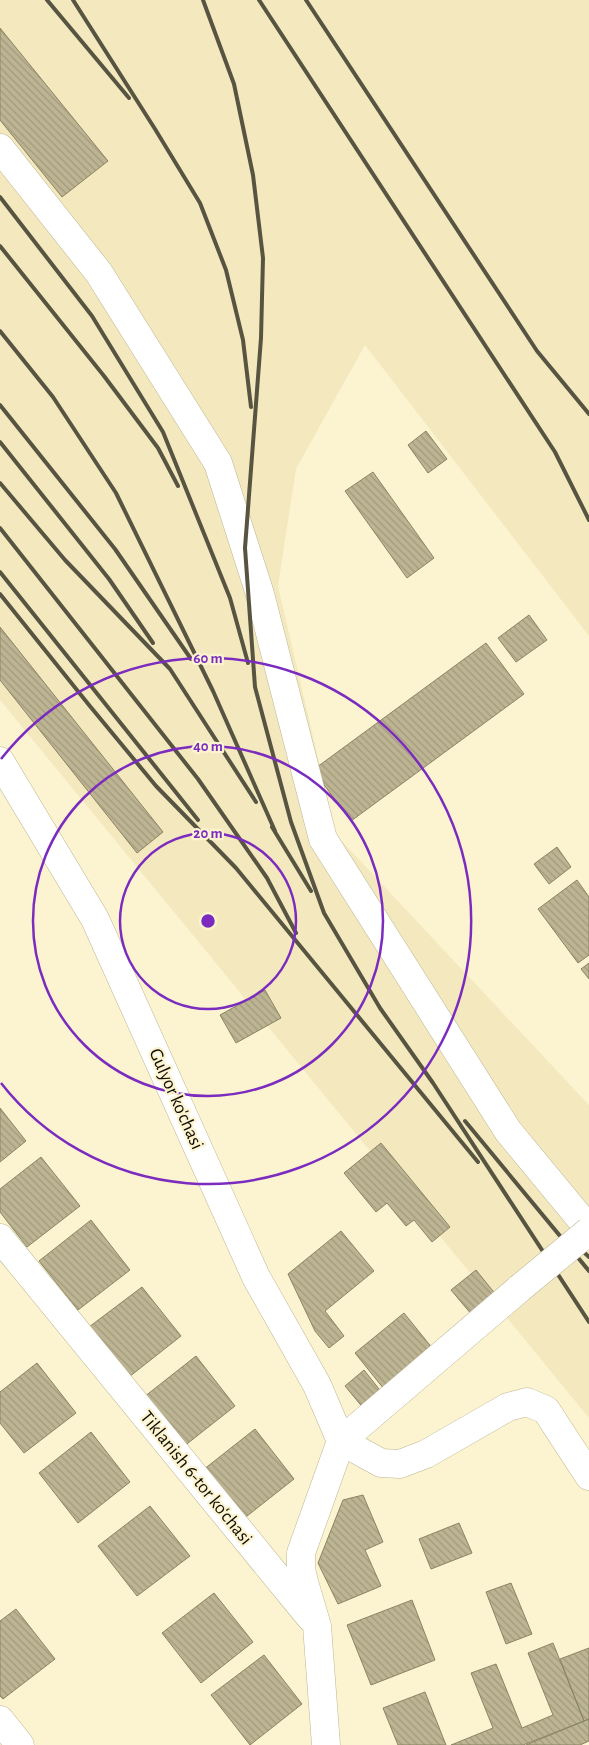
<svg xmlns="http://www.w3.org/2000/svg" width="589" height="1745" viewBox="0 0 589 1745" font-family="'Alegreya Sans',sans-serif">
  <defs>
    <pattern id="building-back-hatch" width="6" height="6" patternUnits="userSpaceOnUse" patternTransform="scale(1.25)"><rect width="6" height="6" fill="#bcb492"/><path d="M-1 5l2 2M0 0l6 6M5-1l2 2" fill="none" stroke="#a19a7c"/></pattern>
  </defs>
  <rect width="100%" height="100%" fill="#fcf4d0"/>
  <path fill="#f4e9be" d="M0 0H589V636L365 345 296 469 278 586 336 835 589 1105V1418L0 700Z"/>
  <path fill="url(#building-back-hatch)" stroke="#8b8463" d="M0 28 108 161 62 197 0 120Z
    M426 431 447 459 428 473 408 445Z
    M373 472 434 558 407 578 345 491Z
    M529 615 547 640 516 662 498 638Z
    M0 627 163 832 137 853 0 680Z
    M486 643 524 694 351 821 313 770Z
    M557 847 571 867 549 884 534 864Z
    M577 880 589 897V955L578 963 538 909Z
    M589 963V979L581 969Z
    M265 990 281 1018 236 1043 220 1015Z
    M0 1108 26 1141 0 1162Z
    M381 1143 450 1227 432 1242 414 1220 406 1226 387 1203 376 1212 344 1173Z
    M41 1157 80 1206 27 1247 0 1212V1189Z
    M91 1220 130 1270 78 1310 39 1261Z
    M341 1231 374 1271 325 1311 344 1336 329 1348 315 1331 288 1274Z
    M476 1270 501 1301 477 1321 451 1290Z
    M142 1287 181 1336 129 1377 89 1327Z
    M404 1313 437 1354 388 1394 355 1353Z
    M196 1356 235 1406 183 1447 144 1397Z
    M37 1363 76 1413 24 1453 0 1423V1392Z
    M364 1370 383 1394 364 1409 345 1386Z
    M255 1429 294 1479 242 1520 203 1470Z
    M91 1432 130 1482 78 1523 39 1473Z
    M363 1495 383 1542 365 1550 381 1586 338 1604 318 1563 343 1500Z
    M150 1506 190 1556 137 1596 98 1546Z
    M459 1523 472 1553 431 1569 419 1539Z
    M511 1583 532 1634 506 1644 486 1592Z
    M214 1593 253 1642 201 1683 162 1633Z
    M412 1600 435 1660 371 1685 347 1625Z
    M16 1609 55 1659 3 1699 0 1696V1621Z
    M553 1643 584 1721 523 1745H451L493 1728 471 1673 496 1664 522 1728 553 1715 528 1653Z
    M589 1648V1719L584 1721 560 1659Z
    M264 1655 302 1704 250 1745 211 1695Z
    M425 1692 446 1745H398L383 1708Z
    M589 1719V1741L580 1745H526Z"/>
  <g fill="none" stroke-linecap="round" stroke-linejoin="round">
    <defs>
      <path id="minor" d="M0 148 99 273 218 463 260 594 323 839 508 1131 589 1229
        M0 761 95 919 256 1277 317 1385 341 1441
        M0 1238 310 1617
        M341 1441 381 1463 400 1464 426 1454 508 1407 527 1402 546 1410 589 1476
        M0 1720 20 1745
        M326 1745 317 1626 304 1582 301 1569V1553L341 1441 520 1288"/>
    </defs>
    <use href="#minor" stroke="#bdb593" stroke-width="29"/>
    <use href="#minor" stroke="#fff" stroke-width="28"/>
    <path stroke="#585442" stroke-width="4" d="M47 0 129 98
      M73 0 155 129 200 203 226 270 243 340 251 407
      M203 0 234 84 253 175 263 258 261 338 245 548 255 687 291 822 324 913 380 1008 433 1083 589 1322
      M259 0 555 452 589 520
      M306 0 537 351 589 414
      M0 197 92 316 163 432 230 598 248 663
      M0 246 104 376 158 448 178 486
      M0 331 53 397 116 493 213 691 275 831
      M0 405 115 549 191 659
      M0 442 109 579 153 643
      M0 483 65 560 170 669 256 802
      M0 528 198 779 267 878 296 933
      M0 572 198 820
      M0 594 89 705 156 786 236 868 478 1162
      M272 827 311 891
      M465 1121 589 1271
      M571 1240 589 1257"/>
    <defs>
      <path id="minor-bridge" d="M520 1288 589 1231"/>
    </defs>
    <use href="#minor-bridge" stroke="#bdb593" stroke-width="29" stroke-linecap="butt"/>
    <use href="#minor-bridge" stroke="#fff" stroke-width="28"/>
  </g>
  <g fill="none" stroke="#7b2cbf" stroke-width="2.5">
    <circle cx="208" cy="921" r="88"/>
    <circle cx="208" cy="921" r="175"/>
    <path d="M1 759A263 263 0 1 1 1 1083"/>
  </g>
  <g text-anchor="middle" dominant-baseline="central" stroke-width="4.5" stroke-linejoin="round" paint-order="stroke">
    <g font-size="19" fill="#100d03" stroke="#fcf4d0">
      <text transform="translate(176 1099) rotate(66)">Gulyor ko'chasi</text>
      <text transform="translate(196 1478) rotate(51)">Tiklanish 6-tor ko‘chasi</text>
    </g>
  </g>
  <circle cx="208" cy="921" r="8" fill="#7b2cbf" stroke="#fcf4d0" stroke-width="2.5"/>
  <g font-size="15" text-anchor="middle" font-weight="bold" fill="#7b2cbf" stroke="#fcf4d0" stroke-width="4.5" stroke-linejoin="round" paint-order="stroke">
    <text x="208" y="663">60 m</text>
    <text x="208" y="751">40 m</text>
    <text x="208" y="838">20 m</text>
  </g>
</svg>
